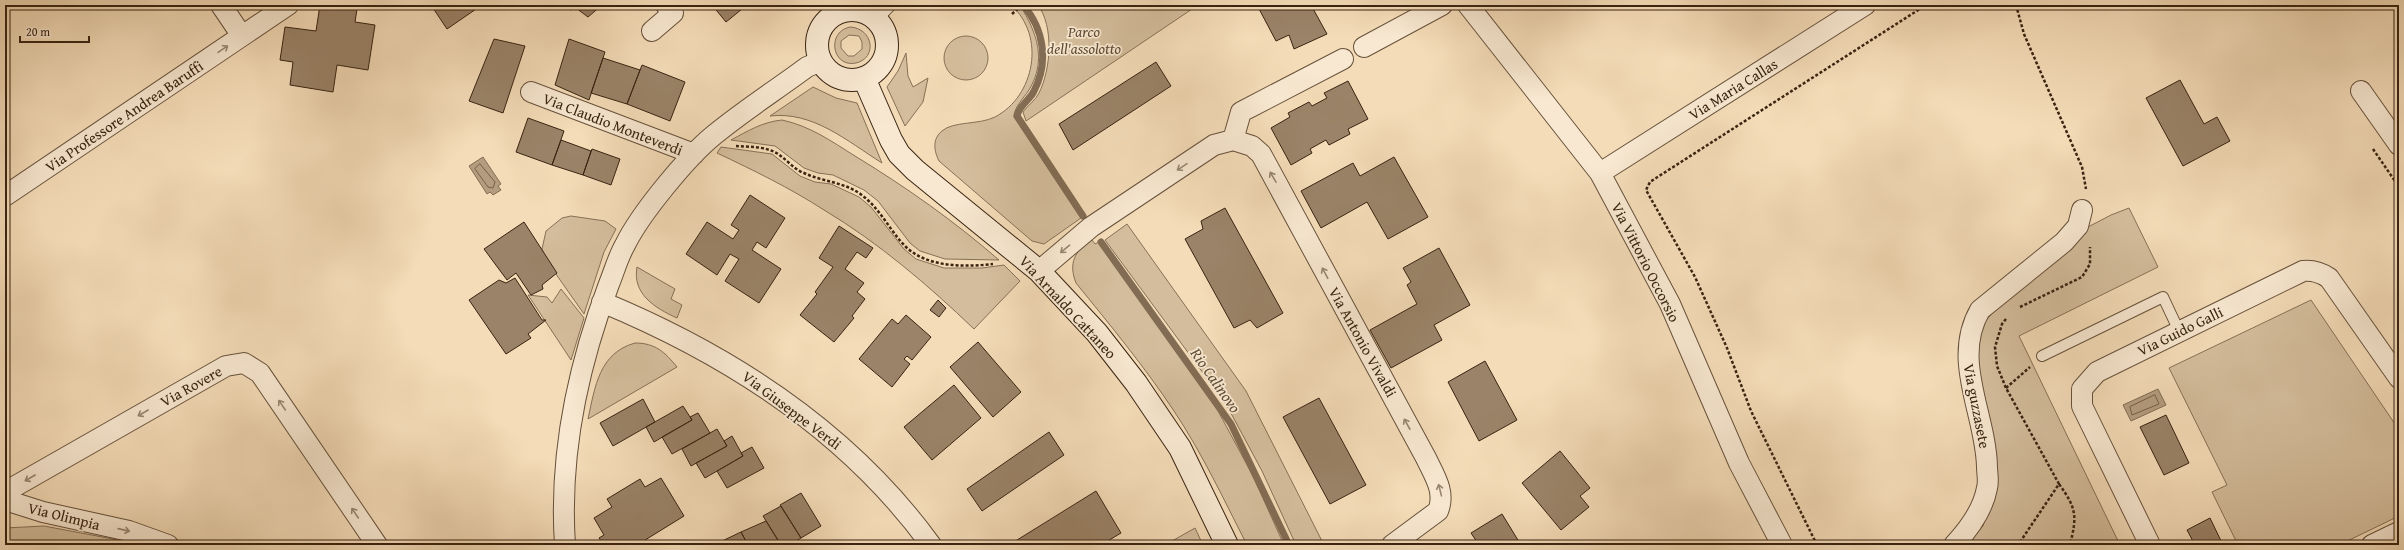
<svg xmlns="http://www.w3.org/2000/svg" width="2404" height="550" viewBox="0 0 2404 550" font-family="'Gentium Book Plus',serif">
  <rect width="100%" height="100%" fill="#f4dcb8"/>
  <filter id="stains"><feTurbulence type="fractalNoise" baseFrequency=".005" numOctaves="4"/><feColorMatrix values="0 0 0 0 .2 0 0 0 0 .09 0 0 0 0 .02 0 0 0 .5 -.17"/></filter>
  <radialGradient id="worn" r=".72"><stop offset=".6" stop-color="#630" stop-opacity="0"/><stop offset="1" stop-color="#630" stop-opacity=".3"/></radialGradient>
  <path fill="#d4bd9c" stroke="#867056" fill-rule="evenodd" d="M1011 5H1020C1037 33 1047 60 1029 90 1023 99 1014 107 1014 117L1081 218 1044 244 1032 241 939 161C934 151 932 139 942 131 953 121 979 125 995 117 1035 96 1046 36 1011 5Z
    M1038 5H1198L1026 121 1023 112C1028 105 1035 101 1039 93 1051 69 1054 27 1038 5Z
    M850 27C873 28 878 58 856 63 832 68 826 32 850 27ZM849 35 859 36 862 42V49L854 56H848L841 48V41Z
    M944 58a22 22 0 1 1 44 0a22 22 0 1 1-44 0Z
    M906 53 908 76 913 87 928 78 923 102 905 126 887 87 898 71Z
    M813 87 836 98 857 103 882 163C847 141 813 111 770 116Z
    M782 120C810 126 831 141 855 156 906 187 954 221 999 260L945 259 920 251 910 243 878 201 864 190 833 175 818 173 804 168 775 146 731 140C748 131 762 122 782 120Z
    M721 147 772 154 800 176 815 182 831 184 859 197 871 207 904 249 916 259 944 268H982L1004 265 1020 281 974 329C928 285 879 243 824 210 790 188 753 170 717 153Z
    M2129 208 2158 267 2019 336 2120 545H1965L1983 526 1993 494 1976 367V331L2002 303 2077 242 2088 227 2111 215Z
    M571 216 605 221 616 229 604 252 584 314 546 260 542 249 546 231 562 218Z
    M1127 224 1246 391 1324 545H1296L1262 471 1226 404 1105 240Z
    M1092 240 1095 244 1099 242 1217 409 1253 476 1284 545H1247C1224 500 1202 453 1174 411 1144 366 1110 325 1076 283 1068 263 1075 250 1092 240Z
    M637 267 675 289 671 299 682 305 677 318C655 308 632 294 637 267Z
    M561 289 584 318 571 360 528 295 547 297 552 303Z
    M2311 300 2399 430V516L2339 545H2238L2212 492 2227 485 2169 368Z
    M635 343C655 343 665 352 677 367L588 419C595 387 599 353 635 343Z
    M44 526 113 539 129 545H5V528Z
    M1195 528 1203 545H1165Z"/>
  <path fill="#b49d7f" stroke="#826c53" d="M483 157 501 184 498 186 501 190 493 195 490 192 487 194 469 166Z
    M2158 389 2166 405 2131 421 2123 405Z"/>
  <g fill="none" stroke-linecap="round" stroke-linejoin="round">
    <path stroke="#766048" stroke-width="1" d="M480 164 495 182 493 188 488 187 475 169Z
      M2155 395 2159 404 2132 415 2130 407Z"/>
    <path stroke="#826c53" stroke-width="7" d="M1023 5C1044 29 1049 62 1034 91 1030 100 1019 105 1017 116L1083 216
      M1101 242 1231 424 1289 545"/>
  </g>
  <path fill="#9a8368" stroke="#382311" d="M320 5 357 9 355 22 375 25 368 70 337 65 333 92 290 85 293 62 280 60 285 27 316 31Z
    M431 5H482L447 29Z
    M566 5H602L588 17 576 8 570 10Z
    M712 5H747L726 22Z
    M1257 5H1311L1327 34 1294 49 1289 35 1276 41Z
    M494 39 525 46 503 113 469 101Z
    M569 39 605 52 589 100 555 85Z
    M603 58 640 70 627 104 591 93Z
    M1156 62 1171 86 1073 150 1059 124Z
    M642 65 685 82 670 121 627 104Z
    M2180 80 2204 124 2217 117 2230 141 2183 166 2146 98Z
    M1348 81 1368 119 1348 129 1350 134 1329 145 1326 140 1310 149 1312 153 1291 165 1271 128 1290 117 1288 113 1309 102 1312 106 1327 98 1324 93Z
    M528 118 564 131 552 165 516 152Z
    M561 140 591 151 583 175 552 165Z
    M592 149 620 159 611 185 583 175Z
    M1394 157 1428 217 1388 239 1367 202 1321 228 1301 191 1353 163 1360 176Z
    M750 195 785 218 766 248 757 242 752 250 781 269 759 303 725 281 739 259 730 254 717 275 686 254 707 222 733 239 739 230 731 225Z
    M1225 208 1283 313 1257 328 1250 320 1234 328 1185 239 1203 229 1201 221Z
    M524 222 557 273 542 285 543 289 531 295 516 273 507 280 484 249Z
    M839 226 873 248 866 258 857 252 845 269 864 283 857 292 865 299 852 316 854 318 834 342 800 315 817 294 815 292 833 267 819 258Z
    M1439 248 1470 305 1434 325 1442 340 1391 368 1370 330 1417 304 1407 285 1411 282 1403 268Z
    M515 278 542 320H546L528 334 531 338 506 354 469 300 499 280 506 283Z
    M938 300 946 308 939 317 930 310Z
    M906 315 931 337 912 360 907 356 904 359 910 364 892 387 859 359 892 319 898 324Z
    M978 342 1021 392 993 417 950 367Z
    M1485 361 1517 420 1479 441 1448 382Z
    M954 385 981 418 932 460 904 427Z
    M1319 398 1366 485 1330 504 1283 417Z
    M643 399 655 422 613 446 600 423Z
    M683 406 692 420 654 442 646 427Z
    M698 413 710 433 672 454 662 437 692 420 690 417Z
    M2166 415 2189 463 2164 475 2140 427Z
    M717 429 727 446 691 466 682 449Z
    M1049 432 1064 455 982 511 967 489Z
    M732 436 743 456 705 478 696 463 727 446 724 441Z
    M752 447 764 468 727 488 717 471 743 456 741 453Z
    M1560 451 1590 488 1580 496 1589 507 1561 530 1522 483Z
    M661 478 684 516 637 545H604L599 538 604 535 594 518 612 507 607 499 640 479 645 487Z
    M1096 491 1121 533 1101 545H1009Z
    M801 493 821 526 801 538 780 505Z
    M781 506 801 538 789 545H781L763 516Z
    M1502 514 1521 545H1479L1471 533Z
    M2210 518 2223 545H2195L2187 530Z
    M766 521 781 545H748L741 532Z
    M741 532 748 545H721L720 542Z"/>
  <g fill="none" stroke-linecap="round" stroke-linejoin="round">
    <defs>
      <path id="lane" d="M877 20 891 5
        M2042 356 2163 297 2179 331"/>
      <path id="street" d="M221 5 242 36
        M1468 5 1600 173 1670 304 1739 463 1782 545
        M652 31 673 13 666 5
        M1364 47 1442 5
        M2361 91 2399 145
        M531 92 694 154
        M1233 140 1241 112 1343 59
        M1600 173 1865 5
        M5 196 288 5
        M1039 271 1091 227 1214 145 1233 140 1252 146 1261 154 1426 458C1434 475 1446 492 1438 511L1392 545
        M602 302C730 355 849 432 931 545
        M5 492 226 366 244 363 260 373 377 545
        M5 500 43 512 129 531 168 545
        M565 545C559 457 578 366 609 284 614 272 618 257 625 245 640 214 687 157 714 135 743 111 776 90 807 67L821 61
        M1954 545C1969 529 1983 510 1987 488 1989 481 1987 473 1987 467 1986 414 1951 360 1980 310L2064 242 2078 226 2082 210
        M2150 545 2082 406V389L2097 372 2303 271C2313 270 2320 272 2329 278L2399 378
        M2372 545 2399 532"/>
      <path id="secondary" d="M817 45a35 35 0 1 1 70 0a35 35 0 1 1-70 0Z
        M864 78 891 140 899 154 915 170 1039 271 1097 333 1136 383 1180 448 1227 545"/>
    </defs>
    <use href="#lane" stroke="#67513b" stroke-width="12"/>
    <use href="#street" stroke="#67513b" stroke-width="22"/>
    <use href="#secondary" stroke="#382311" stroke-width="24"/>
    <path stroke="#382311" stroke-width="2.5" stroke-dasharray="3 2" stroke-linecap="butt" d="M2016 5 2024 34 2082 167 2086 189
      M1012 14 1022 5
      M736 146C751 147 770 146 782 157 789 162 795 170 804 173 823 182 846 182 863 196 881 210 890 231 906 247 928 268 966 267 993 264
      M2373 149 2399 187
      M2020 307 2082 277 2090 264V247
      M2006 319 2002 324 1995 347 1997 366 2006 388 2059 484 2018 545
      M2006 388 2030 367
      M2059 484C2077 509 2077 516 2070 545
      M1817 545 1751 411 1727 348 1695 277 1646 190 1650 182 1656 178 1926 5"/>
    <use href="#lane" stroke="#f8e8d1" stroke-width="10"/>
    <use href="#street" stroke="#f8e8d1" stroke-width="20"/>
    <use href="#secondary" stroke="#f8e8d1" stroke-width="22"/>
  </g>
  <defs><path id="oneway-shaft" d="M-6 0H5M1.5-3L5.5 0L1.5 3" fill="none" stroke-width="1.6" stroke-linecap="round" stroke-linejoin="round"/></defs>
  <g stroke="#988671">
    <use href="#oneway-shaft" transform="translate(223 49) rotate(-34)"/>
    <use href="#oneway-shaft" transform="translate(1182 167) rotate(146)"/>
    <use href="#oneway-shaft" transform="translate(1273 177) rotate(-120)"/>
    <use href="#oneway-shaft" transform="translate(1065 249) rotate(140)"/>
    <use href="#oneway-shaft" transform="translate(1325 273) rotate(-118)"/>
    <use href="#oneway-shaft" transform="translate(282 405) rotate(-124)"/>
    <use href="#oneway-shaft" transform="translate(143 413) rotate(150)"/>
    <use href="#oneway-shaft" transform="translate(1407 424) rotate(-119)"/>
    <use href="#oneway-shaft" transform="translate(30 478) rotate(150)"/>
    <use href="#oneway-shaft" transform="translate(1440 490) rotate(-104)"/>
    <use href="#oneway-shaft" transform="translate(355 513) rotate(-124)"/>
    <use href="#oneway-shaft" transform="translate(124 530) rotate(13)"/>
  </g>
  <g text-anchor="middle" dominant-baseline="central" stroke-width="3.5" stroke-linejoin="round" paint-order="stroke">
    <g font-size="15" font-style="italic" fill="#5f4a34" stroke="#f8e8d1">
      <text x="1084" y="31">Parco<tspan x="1084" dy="17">dell'assolotto</tspan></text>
    </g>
    <g font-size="15" fill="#382311" stroke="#f8e8d1">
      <text transform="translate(1733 89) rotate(-32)">Via Maria Callas</text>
      <text transform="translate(124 116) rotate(-34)">Via Professore Andrea Baruffi</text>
      <text transform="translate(613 124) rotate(21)">Via Claudio Monteverdi</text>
      <text transform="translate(1646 262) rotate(63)">Via Vittorio Occorsio</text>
      <text transform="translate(1068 307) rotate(47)">Via Arnaldo Cattaneo</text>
      <text transform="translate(2180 331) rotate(-26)">Via Guido Galli</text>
      <text transform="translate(1363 342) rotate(61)">Via Antonio Vivaldi</text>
      <text transform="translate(191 386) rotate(-29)">Via Rovere</text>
      <text transform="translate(1977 406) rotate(79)">Via guzzasete</text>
      <text transform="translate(792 410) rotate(37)">Via Giuseppe Verdi</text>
      <text transform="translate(64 516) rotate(14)">Via Olimpia</text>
    </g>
    <g font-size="16" font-style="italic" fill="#634e38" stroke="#f8e8d1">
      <text transform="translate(1216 380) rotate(55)">Rio Calinovo</text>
    </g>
  </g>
  <rect width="2404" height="550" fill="none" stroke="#f4dcb8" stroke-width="20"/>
  <rect x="6" y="6" width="2392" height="538" fill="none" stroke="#382311" stroke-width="2"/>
  <rect x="10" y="10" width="2384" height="530" fill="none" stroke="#382311"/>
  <path d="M20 36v6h69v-6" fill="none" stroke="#382311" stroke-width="2"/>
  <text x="26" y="36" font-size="12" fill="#382311" stroke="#f8e8d1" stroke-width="3" paint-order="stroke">20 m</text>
  <rect width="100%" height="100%" filter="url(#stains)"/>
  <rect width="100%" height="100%" fill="url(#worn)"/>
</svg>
